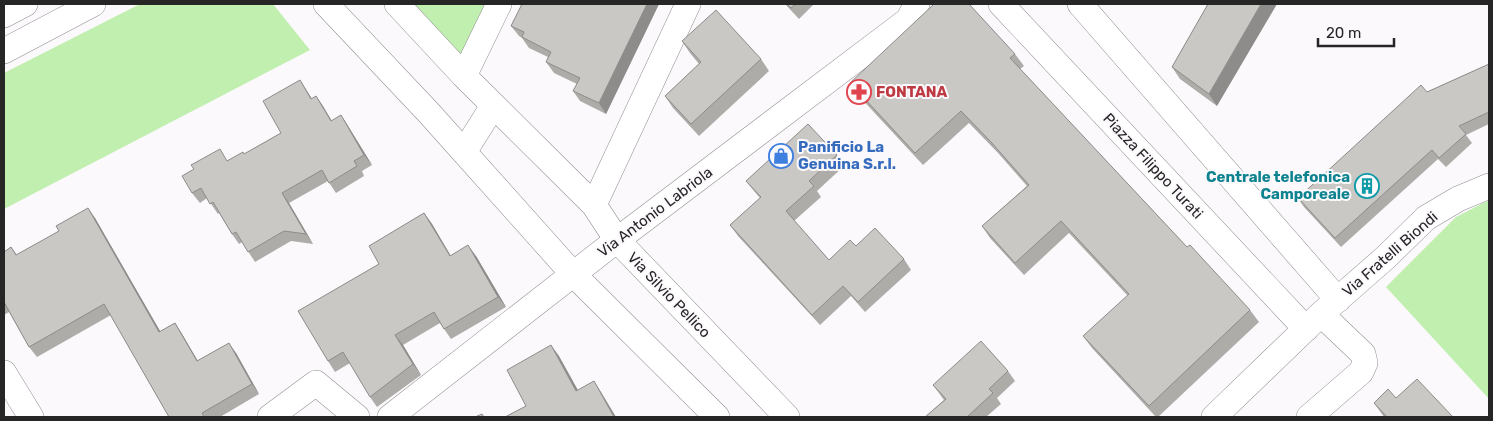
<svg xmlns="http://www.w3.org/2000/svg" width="1493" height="421" viewBox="0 0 1493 421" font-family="Rubik,sans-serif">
  <rect width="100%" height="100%" fill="#fcf9fc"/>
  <path fill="#c1efaf" d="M140 4H273L310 50 4 209V73Z
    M406 4H490L462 61Z
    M1489 200V399L1386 287 1456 217Z"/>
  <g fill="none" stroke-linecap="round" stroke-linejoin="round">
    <defs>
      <path id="minor" d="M326 4 429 113 573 274 717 417
        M397 4 464 76 594 205 617 240 787 417
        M1001 4 1306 329
        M1080 4 1338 300
        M4 15 25 4
        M4 51 93 4
        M464 76 499 4
        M464 152 493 106
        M594 205 688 4
        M4 373 31 417
        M270 417 316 383 357 417
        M390 417 617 240 908 20 917 4
        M1214 417 1321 314 1385 258 1426 218 1458 199 1489 186
        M1309 417 1361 372 1365 363 1363 354 1321 314"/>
    </defs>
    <use href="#minor" stroke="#918f92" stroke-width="26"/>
    <use href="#minor" stroke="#fff" stroke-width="25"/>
  </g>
  <path fill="#aeaca9" d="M522 4H659L606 114 580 101 573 91 577 84 554 73 546 62 548 57 529 48 522 38 519 36 511 26Z
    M785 4H814L799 19Z
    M1208 4 1217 106 1180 79 1172 67Z
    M682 41 761 59 769 71 699 136 673 108 665 96 699 64 690 53Z
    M1015 54 1024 66 1020 69 1187 247 1250 310 1259 322 1158 417H1156L1092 348 1083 336 1128 296 1069 233 1024 275 990 238 982 226 1027 186 999 154 969 123 923 165 858 95 850 83Z
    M1489 64V124L1466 135 1472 143 1446 167 1438 159 1341 247 1304 207 1298 198 1427 92Z
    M300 80 312 99 316 96 332 121 341 115 348 126 372 165 362 171 364 176 336 193 328 181 289 203 313 244 291 241 255 262 242 242 239 244 232 234 219 213 218 214 207 198 200 203 192 193 228 160 244 154 281 133Z
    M837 155 844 166 817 191 821 197 794 221 829 260 856 246 904 259 911 270 865 312 851 296 820 325 738 236 730 225 760 198 754 191 746 181Z
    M424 213 432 224 451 256H476L506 307 451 339 440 323 403 345 421 375 377 407 370 397 350 363 335 372 328 361 379 264Z
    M95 218 160 332 175 323 182 334 198 361 236 353 259 394 220 417H169L111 315 37 357 29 347 9 312 4 315V252L11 247 17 255Z
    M1008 371 1015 381 997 398 1001 404 986 417H925L944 400 933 385Z
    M1396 398 1453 417H1384L1374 403Z"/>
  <path fill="#8d8c8a" d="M647 4H659L606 114 599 103Z
    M1261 4H1277L1217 106 1209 94Z
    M300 80 307 91 318 109 311 99Z
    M316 96 323 106 338 132 331 121Z
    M341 115 348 126 372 165 364 155Z
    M282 193 289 203 313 244 306 234Z
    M88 208 95 218 167 343 159 332Z
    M424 213 432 224 457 267 450 256Z
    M468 245 476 256 506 307 498 297Z
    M175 323 182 334 204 372 197 361Z
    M395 335 403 345 421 375 413 364Z
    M229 343 236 353 259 394 252 384Z
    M551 345 559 356 584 401 576 391Z
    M594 381 601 392 616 417H614Z"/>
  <path fill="#cac8c5" stroke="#8d8c8a" d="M522 4H647L599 103 573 91 580 78 546 62 551 52 522 37 524 32 511 26Z
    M787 4H796L791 8Z
    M934 4H969L1015 54 1010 58 1187 247 1190 245 1250 310 1149 406 1083 336 1129 294 1061 221 1015 263 982 226 1029 185 991 142 961 111 915 153 850 83Z
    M1208 4H1261L1209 94 1172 67Z
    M716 10 761 59 691 124 665 96 701 62 682 41Z
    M1489 64V112L1459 126 1466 134 1439 158 1432 150 1335 238 1298 198 1421 85 1427 92Z
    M300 80 311 99 316 96 331 121 341 115 364 155 354 161 357 166 329 183 322 170 282 193 306 234 284 231 248 252 236 232 232 234 213 202 210 204 201 188 192 193 182 176 194 169 191 165 220 149 227 161 243 152 244 154 281 133 263 101Z
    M808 124 837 155 809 181 814 186 786 211 829 260 850 240 856 246 875 228 904 259 858 302 843 286 812 315 730 225 761 197 746 181Z
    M88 208 159 332 175 323 197 361 229 343 252 384 202 413 204 417H169L104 304 29 347 4 302V252L11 247 16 255 59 231 56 226Z
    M424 213 450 256 468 245 498 297 444 329 434 312 395 335 413 364 370 397 343 352 328 361 298 311 379 264 369 246Z
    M981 341 1008 371 989 389 993 393 967 417H925L946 399 933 385Z
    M551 345 576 391 594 381 614 417H505L526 406 507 370Z
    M1417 379 1453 417H1387L1374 403 1388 389 1396 398Z
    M482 414 484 417H475Z"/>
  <defs>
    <symbol id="pharmacy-ring" viewBox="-11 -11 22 22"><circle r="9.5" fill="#fcf9fc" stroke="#e0444e" stroke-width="1.5"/><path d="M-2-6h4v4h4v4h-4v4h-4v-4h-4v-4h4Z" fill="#e0444e"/></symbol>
    <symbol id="shop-ring" viewBox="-11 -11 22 22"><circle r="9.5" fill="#fcf9fc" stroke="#3f7fe0" stroke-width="1.5"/><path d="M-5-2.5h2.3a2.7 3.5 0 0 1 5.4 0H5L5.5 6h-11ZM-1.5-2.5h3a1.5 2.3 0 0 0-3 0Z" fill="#3f7fe0"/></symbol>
    <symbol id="building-ring" viewBox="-11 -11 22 22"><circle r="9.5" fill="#fcf9fc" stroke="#0f9aa8" stroke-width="1.5"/><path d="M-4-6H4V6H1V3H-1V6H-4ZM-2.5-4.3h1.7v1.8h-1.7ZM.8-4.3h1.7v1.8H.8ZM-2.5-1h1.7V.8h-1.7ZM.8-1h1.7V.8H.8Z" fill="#0f9aa8"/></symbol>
  </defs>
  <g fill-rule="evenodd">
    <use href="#pharmacy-ring" x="845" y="78" width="28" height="28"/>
    <use href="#shop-ring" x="767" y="142" width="28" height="28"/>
    <use href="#building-ring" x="1353" y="172" width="28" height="28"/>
  </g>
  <g text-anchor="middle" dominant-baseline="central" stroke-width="4" stroke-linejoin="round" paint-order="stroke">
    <g font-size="15" font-weight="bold" fill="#be3a42" stroke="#fcf9fc" text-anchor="start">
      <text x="876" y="92">FONTANA</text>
    </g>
    <g font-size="15" font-weight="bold" fill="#366cbe" stroke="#fcf9fc" text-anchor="start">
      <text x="798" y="147">Panificio La<tspan x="798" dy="17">Genuina S.r.l.</tspan></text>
    </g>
    <g font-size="15" fill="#272627" stroke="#fcf9fc">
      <text transform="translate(1153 166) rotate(47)">Piazza Filippo Turati</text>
      <text transform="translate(655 212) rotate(-37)">Via Antonio Labriola</text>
      <text transform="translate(1390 254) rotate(-41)">Via Fratelli Biondi</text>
      <text transform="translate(669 295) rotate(46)">Via Silvio Pellico</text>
    </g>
    <g font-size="15" font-weight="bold" fill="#0d838f" stroke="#fcf9fc" text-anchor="end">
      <text x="1350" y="177">Centrale telefonica<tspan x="1350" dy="17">Camporeale</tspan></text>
    </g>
  </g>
  <rect width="1493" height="421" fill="none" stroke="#272627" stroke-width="10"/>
  <path d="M1318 38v8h76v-8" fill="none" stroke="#272627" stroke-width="2.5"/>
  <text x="1326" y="38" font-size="15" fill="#272627" stroke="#fcf9fc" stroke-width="4" paint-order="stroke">20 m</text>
</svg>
